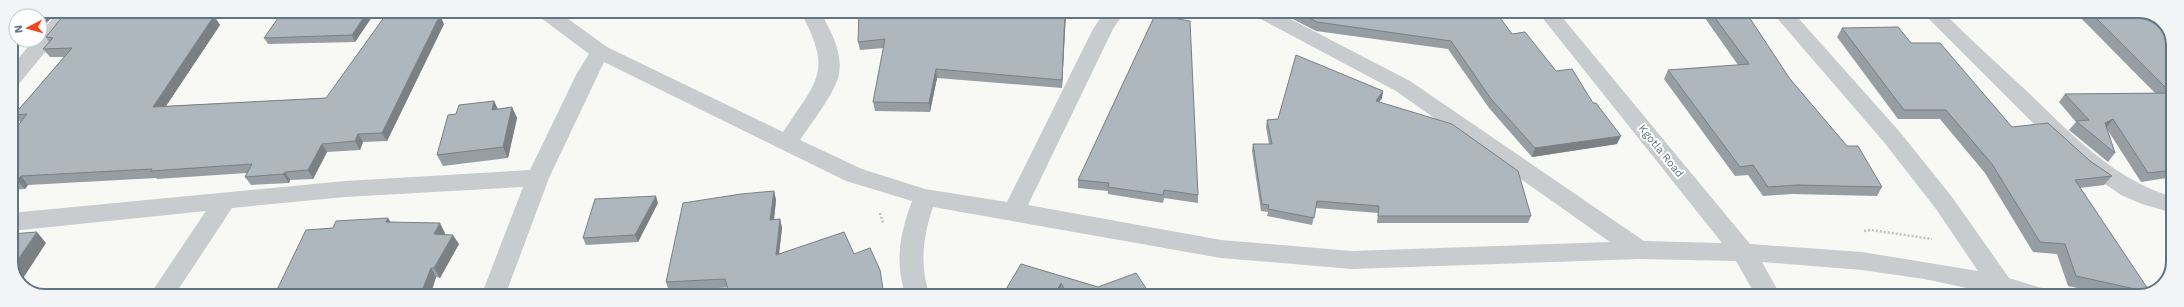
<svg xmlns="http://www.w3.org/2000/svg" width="2184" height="307" viewBox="0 0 2184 307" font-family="'Work Sans',sans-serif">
  <rect width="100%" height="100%" fill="#f8f8f5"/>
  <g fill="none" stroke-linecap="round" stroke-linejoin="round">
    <path stroke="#bfc2c4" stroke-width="2.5" stroke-dasharray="2 2" stroke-linecap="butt" d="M880 213 883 223
      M1864 231 1871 230 1932 239"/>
    <path fill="#c8cccf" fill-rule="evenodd" d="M59 11H79L18 85 11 87V67L34 40H40V33Z
      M534 11H557L607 47 783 132C818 79 833 72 800 11H820C830 30 843 51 839 74 837 90 810 125 800 140L862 169 925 189 1007 202 1093 29 1105 11H1125L1113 29 1028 205 1221 240 1352 251 1610 242 1396 91 1253 15 1250 11H1275L1410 81 1644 241 1722 243 1537 11H1557L1750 244 1862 252 1978 271 1936 209 1883 141 1771 11H1792L1899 131 1952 197 2009 278 2045 289 2048 296H2005L1924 279 1862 270 1762 262 1781 296H1756L1736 261 1639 259 1352 269 1221 258 933 207C923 237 919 265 930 296H906C894 263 900 233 912 201L846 181 604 62 549 178 505 296H481L523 187 345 197 232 208 174 296H149L206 211 11 231V213L345 181 530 170 577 73 589 54 537 15Z
      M1921 11H1942C1971 40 2001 67 2031 95 2073 136 2115 180 2173 197V213L2142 204 2121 195 2083 169 2048 138Z"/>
  </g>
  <path fill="#969da3" d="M67 11H168L163 17 214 16 220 25 166 106 326 98 417 16 444 24 387 141 363 142 360 150 327 152 313 179 290 180 289 183 251 185 245 177 247 173 157 179 156 178 28 185 25 189 11 190V135L21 123 14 115 64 57H50L43 49 49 42 46 37Z
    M376 11 355 42 268 44 264 38Z
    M1066 11 1062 88 937 78 930 112 875 111 873 102 884 48 860 50 858 42Z
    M1277 11H1495L1512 34 1556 71 1617 144 1532 157 1489 108 1448 49 1316 31Z
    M1700 11H1745L1790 79 1882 187 1877 196 1792 194 1763 196 1748 175 1735 176 1664 79 1668 70 1738 65Z
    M2074 11H2143L2173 41V177L2141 182 2107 129 2115 153 2108 162 2069 130 2076 122 2059 102 2065 94 2155 93Z
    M1155 15 1198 195V203L1164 198 1163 203 1108 194V191L1078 188V180Z
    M1842 28 1911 43 2012 127 2090 161 2112 176 2104 185 2080 188 2150 292 2139 296H2115L2068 286 2057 254 2033 252 1985 173 1940 119H1898L1837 37Z
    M16 33V40H32L28 45 12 44Z
    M1383 91 1382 98 1379 102 1531 216 1528 223H1377L1378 213 1316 208 1312 225 1267 216 1268 212 1261 211 1252 151 1253 144H1269L1266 127 1267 120 1278 119Z
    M494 101 498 109 512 107 517 118 508 158 443 166 437 155 456 114Z
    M774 191 776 200 774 220 780 219 782 228 779 253 854 254 880 270 881 278 669 291 666 282Z
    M658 203 638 242 586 245 583 238Z
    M390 222 445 233V234L459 244 440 278 436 277 430 296H274L333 228Z
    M1021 264 1098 287 1151 296H1062L1061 294Z"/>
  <path fill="#7a8084" d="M45 11H57L40 31V16H39L42 12Z
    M156 11H168L157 26 151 17Z
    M368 11H376L355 42 352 35Z
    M1065 11H1066L1062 88V80Z
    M440 15 444 24 387 141 382 133Z
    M214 16 220 25 160 115 153 107Z
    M25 40H32L28 45Z
    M936 69 937 78 930 112 929 103Z
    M1383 91 1382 98 1374 108 1376 101Z
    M494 101 499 112 492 110Z
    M512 107 517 118 508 158 503 147Z
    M2113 119 2106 128 2105 123Z
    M358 134 363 142 360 150 355 141Z
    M1621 136 1617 144 1532 157 1535 148Z
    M322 144 327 152 313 179 308 170Z
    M285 172 290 180 289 183 283 174Z
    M21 176 28 185 25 189 17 180Z
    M774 191 776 200 773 228 770 220Z
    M656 196 658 203 638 242 635 235Z
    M388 218 394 227 386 222Z
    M780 219 782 228 778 263 776 255Z
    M440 223 445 233 439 244 434 234Z
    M37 232 46 243 20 283 12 268Z
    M453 235 459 244 440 278 434 268Z
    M431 268 436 277 430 296H420Z
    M1061 283V294L1060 296H1054Z"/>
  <path fill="#aeb7bd" stroke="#7a8084" d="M67 11H156L151 17 214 16 153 107 326 98 385 16 416 14 415 17 440 15 382 133 358 134 355 141 322 144 308 170 285 172 283 174 245 177 252 164 151 171 152 169 21 176 17 180 11 181V135L27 114 14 115 72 48 43 49 53 38 46 37Z
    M283 11H368L352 35 264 38Z
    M859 11H1065L1062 80 936 69 929 103 873 102 885 39 858 42Z
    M1295 11H1495L1512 34 1525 32 1556 71 1572 69 1593 103H1596L1621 136 1535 148 1491 99 1451 41 1317 22Z
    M1710 11H1745L1790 79 1847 146H1858L1882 187 1797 185 1768 187 1753 165 1740 167 1668 70 1749 64Z
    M2089 11H2143L2163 21 2173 41V170L2148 173 2113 119 2105 123 2115 153 2076 121 2089 120 2065 94 2171 93Z
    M42 12 39 16H33Z
    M1155 15 1190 21 1198 195 1164 190 1163 195 1108 187 1109 183 1078 180Z
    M1898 27 1911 43H1940L2012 127 2048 123 2090 161 2112 176 2075 180 2150 292H2149L2076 276 2065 244 2040 242 1992 164 1946 110H1904L1842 28Z
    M1296 55 1383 91 1376 101 1452 124 1518 171 1531 216H1378L1379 206 1317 201 1314 218 1268 209 1269 205 1262 204 1253 144H1272L1267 120 1278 119Z
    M494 101 492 110 512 107 503 147 437 155 448 115 456 114 459 105Z
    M774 191 770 220 780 219 776 255 844 232 854 254 870 248 880 270 884 296H730L725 279 666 282 683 203 741 194Z
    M656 196 635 235 583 238 595 199Z
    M388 218 386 222 440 223 434 234 453 235 434 268H431L420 296H274L306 230 333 228 336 221Z
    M37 232 12 268 11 266V234Z
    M1021 264 1098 287 1136 273 1151 296H1068L1061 283 1054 296H1002Z
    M1285 292 1319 293 1320 296H1286Z"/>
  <g text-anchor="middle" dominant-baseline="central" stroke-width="4" stroke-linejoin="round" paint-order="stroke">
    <g font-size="11" fill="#607583" stroke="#fff">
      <text transform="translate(1661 151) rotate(51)">Kgotla Road</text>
    </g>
  </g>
  <path d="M0 0H2184V307H0ZM45 18H2139A27 27 0 0 1 2166 45V262A27 27 0 0 1 2139 289H45A27 27 0 0 1 18 262V45A27 27 0 0 1 45 18Z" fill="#f2f4f5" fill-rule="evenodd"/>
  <path fill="none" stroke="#607583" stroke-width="2" d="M45 18H2139A27 27 0 0 1 2166 45V262A27 27 0 0 1 2139 289H45A27 27 0 0 1 18 262V45A27 27 0 0 1 45 18Z"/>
  <g transform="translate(28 28) rotate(264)"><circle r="19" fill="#ffffff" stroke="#bfc8cd"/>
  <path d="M0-3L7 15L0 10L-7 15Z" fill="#f3461a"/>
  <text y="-6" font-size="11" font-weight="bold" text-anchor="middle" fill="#607583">N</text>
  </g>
</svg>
